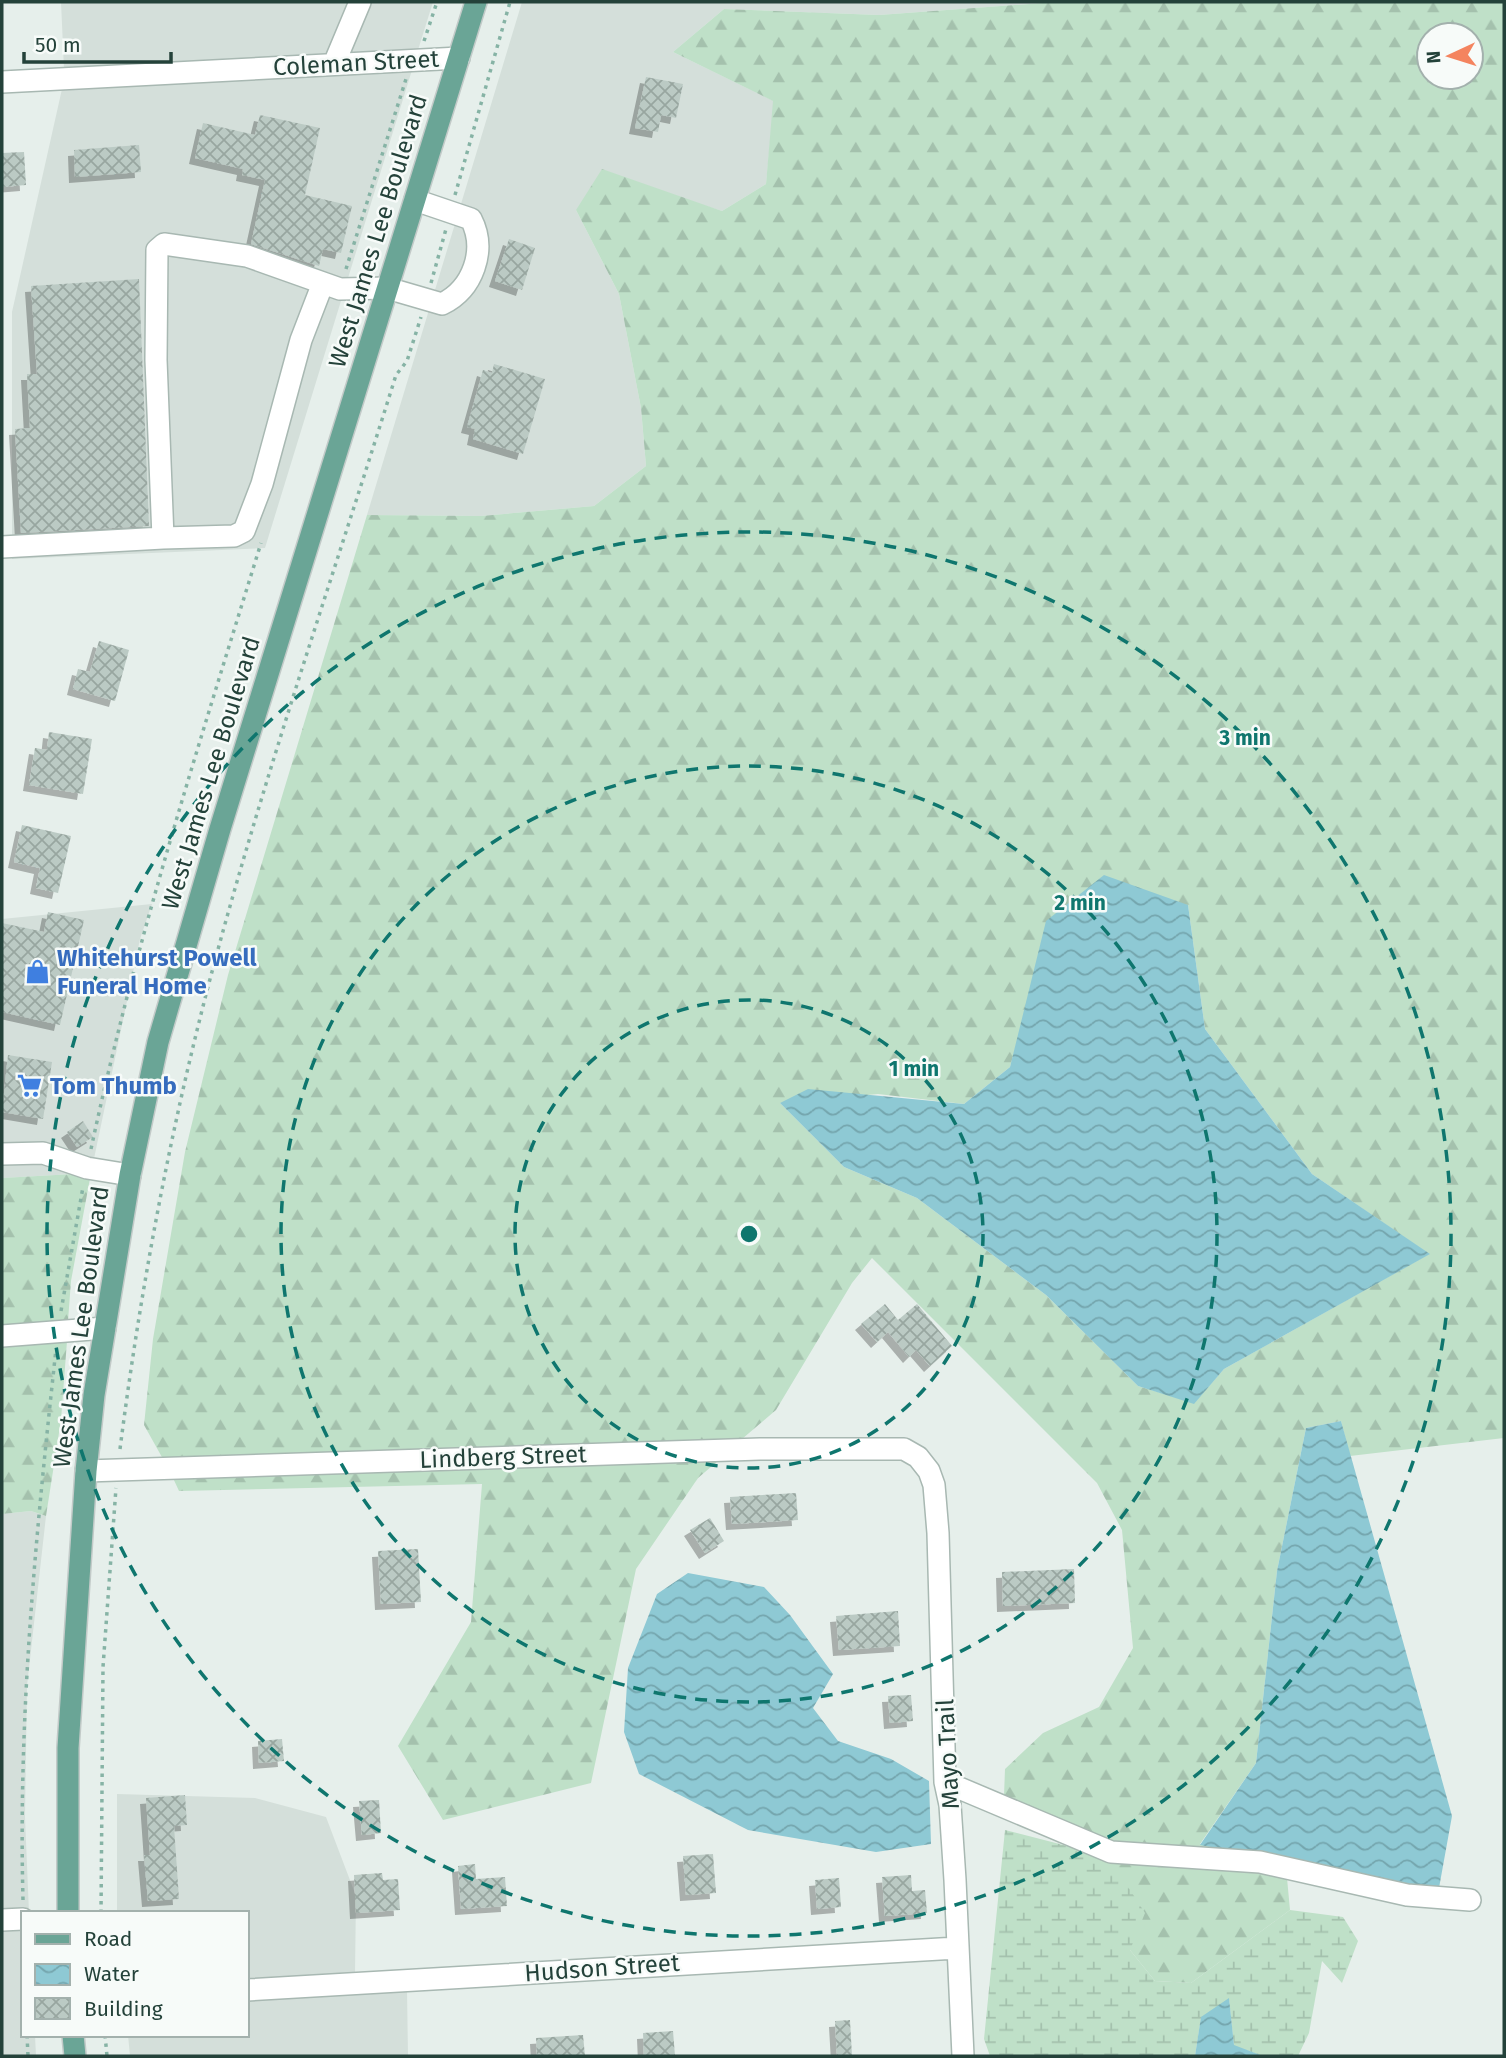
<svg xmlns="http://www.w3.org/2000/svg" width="1506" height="2058" viewBox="0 0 1506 2058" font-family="'Fira Sans',sans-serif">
  <defs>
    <pattern id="forest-firs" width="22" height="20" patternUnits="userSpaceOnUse" patternTransform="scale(1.75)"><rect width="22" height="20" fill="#bfe0c8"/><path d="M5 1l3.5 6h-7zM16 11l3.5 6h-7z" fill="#a4c1ad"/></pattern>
    <pattern id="wetland-marsh" width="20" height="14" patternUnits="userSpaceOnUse" patternTransform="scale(1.75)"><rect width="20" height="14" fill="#bfe0c8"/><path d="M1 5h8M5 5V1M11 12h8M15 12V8" fill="none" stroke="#a4c1ad"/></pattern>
    <pattern id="water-waves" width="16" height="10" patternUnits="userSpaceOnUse" patternTransform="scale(1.75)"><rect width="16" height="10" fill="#8ec9d4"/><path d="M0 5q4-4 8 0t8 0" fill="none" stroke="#74a5ad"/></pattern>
    <pattern id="building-cross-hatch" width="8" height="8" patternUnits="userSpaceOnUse" patternTransform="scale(1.75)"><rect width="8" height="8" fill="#bbcac4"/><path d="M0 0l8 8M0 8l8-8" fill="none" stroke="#98a6a0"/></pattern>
    <filter id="shadow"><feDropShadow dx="-6" dy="6" stdDeviation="0" flood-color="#0004"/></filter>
  </defs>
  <rect width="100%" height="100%" fill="#e6efeb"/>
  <path fill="#d4dfda" d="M61 2H433L418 50 64 69Z
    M522 2H1056L879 15 724 9 673 52 774 101 766 184 722 211 671 195 576 210 619 294 641 408 646 466 594 506 481 516 367 515Z
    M412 70 265 548 12 559V312L62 89Z
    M152 904 140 939 91 1173 2 1178V919Z
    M31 1511 46 1516 27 1686 25 1817 29 1913H23V2035H35L36 2056H2V1514Z
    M117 1794 255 1798 326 1817 356 1896 355 1973 247 1980V1913H117Z
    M407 1990 408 2056H130L128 2035H247V2000Z"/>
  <path fill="url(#forest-firs)" fill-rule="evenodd" d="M1056 2H1504V1438L1350 1456 1341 1421 1306 1428 1277 1571 1256 1763 1200 1844 1224 1850 1115 1842 1004 1796 1005 1769 1043 1733 1099 1707 1133 1648 1122 1530 1097 1483 872 1258 852 1283 776 1410 742 1439 163 1459 144 1425 153 1339 185 1152 228 975 367 515 481 516 594 506 646 466 641 408 619 294 576 210 602 169 722 211 766 184 773 101 673 52 724 9 879 15ZM1429 35H1471V77H1429ZM1188 905 1205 1029 1312 1174 1429 1254 1224 1369 1194 1403 1138 1386 1046 1295 917 1198 844 1167 780 1103 878 1094 964 1104 1010 1067 1030 995Z
    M91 1173 71 1281 68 1321 2 1326V1178Z
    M67 1341 61 1420 46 1516 31 1511 2 1514V1345Z
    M719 1460 698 1478 636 1569 591 1783 443 1820 398 1746 471 1622 482 1484 179 1491 173 1478Z
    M1112 1862 1257 1872 1287 1878 1290 1910 1191 1983 1155 1981 1130 1950Z"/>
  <path fill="url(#wetland-marsh)" d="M1005 1830 1079 1849 1112 1862 1145 1913 1130 1950 1155 1981 1191 1983 1290 1910 1343 1917 1358 1941 1342 1983 1322 1961 1309 2033 1298 2056H1263L1234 2046 1229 1999 1201 2018 1195 2056H990L984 2039Z"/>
  <path fill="url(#water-waves)" d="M1104 875 1188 905 1205 1029 1312 1174 1430 1254 1224 1369 1194 1404 1138 1386 1046 1295 917 1198 844 1167 780 1103 808 1089 964 1104 1010 1067 1046 921Z
    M1341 1421 1452 1816 1439 1888 1410 1885 1200 1845 1256 1763 1277 1571 1306 1428Z
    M688 1573 764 1587 790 1615 833 1674 813 1708 838 1741 891 1759 929 1781 931 1844 876 1852 748 1830 639 1774 624 1732 628 1668 657 1594Z
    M1229 1998 1234 2045 1263 2056H1195L1201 2017Z"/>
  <path fill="url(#building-cross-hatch)" filter="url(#shadow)" d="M646 77 683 84 676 118 661 115 658 132 635 128Z
    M260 115 320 128 305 195 352 206 341 253 323 249 319 266 251 244 265 180 242 175 243 169 195 158 203 123 255 135Z
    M139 145 141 172 75 177 74 150Z
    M24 152 26 185 2 187V153Z
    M509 239 535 248 522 290 495 281Z
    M139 279 149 526 21 533 15 429 30 428 27 374H37L31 286Z
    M494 364 545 379 523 454 473 439 475 429 467 427 483 370 492 373Z
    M99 641 129 650 115 701 73 689 78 669 90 672Z
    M49 732 92 739 83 794 29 785 35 748 47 750Z
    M22 825 71 836 58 893 36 888 40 868 14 862Z
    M48 912 84 920 60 1025 2 1012V923L44 932Z
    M8 1055 52 1062 43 1119 2 1112Z
    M83 1121 93 1137 77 1147 67 1132Z
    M885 1304 898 1320 917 1304 952 1346 930 1366 916 1350 909 1357 888 1332 877 1342 861 1324Z
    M796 1493 798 1520 732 1524 730 1497Z
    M710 1518 724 1541 705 1553 690 1530Z
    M418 1549 421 1602 381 1604 378 1551Z
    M1074 1569 1075 1603 1003 1606 1002 1572Z
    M898 1611 900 1646 839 1650 836 1616Z
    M911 1695 913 1721 890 1723 888 1696Z
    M282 1739 284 1761 259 1763 258 1741Z
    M185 1795 187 1825 174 1826 179 1899 148 1901 144 1855H150L146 1798Z
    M379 1800 381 1833 362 1835 359 1801Z
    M713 1854 716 1893 686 1895 683 1856Z
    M475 1864 476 1879 505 1877 507 1906 461 1909 458 1866Z
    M382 1873 383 1880 398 1879 400 1910 356 1913 354 1875Z
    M911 1875 912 1891 925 1890 927 1913 885 1916 882 1877Z
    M839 1878 841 1907 817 1909 815 1880Z
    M850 2020 852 2056H837L835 2021Z
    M673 2031 675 2056H644L643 2033Z
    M583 2035 585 2056H537L536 2038Z"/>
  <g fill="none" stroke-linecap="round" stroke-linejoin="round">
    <defs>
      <path id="minor" d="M334 64 360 2
        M2 82 459 58
        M163 538 234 536 244 531 262 484 301 340 323 283
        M2 547 163 538 156 360 157 250 164 244 247 256 340 289 387 288 442 304C473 289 487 250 471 219L415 200
        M2 1154 43 1153 87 1168 130 1175
        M2 1336 105 1328
        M86 1471 760 1449H904L918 1457 929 1471 934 1485 938 1533 945 1782 950 1805 955 1880 963 2056
        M945 1782 1111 1852 1260 1862 1407 1895 1470 1900
        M2 1920 23 1919
        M247 1990 957 1948"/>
      <path id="major" d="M68 1913V1748L86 1471 94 1395 130 1175 158 1042 220 829 476 2
        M73 2035 75 2056"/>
    </defs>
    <use href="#minor" stroke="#a8b8b2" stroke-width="24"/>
    <use href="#major" stroke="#c2cac8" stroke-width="24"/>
    <path stroke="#86b3a5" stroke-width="3.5" stroke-dasharray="3.5 5" stroke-linecap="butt" d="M424 41 437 2
      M455 195 510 2
      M346 269 406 79
      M431 283 446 229
      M91 1149C135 943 199 744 261 543
      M61 1311 83 1187
      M120 1449C140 1293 169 1136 209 983 263 778 333 577 396 375L407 361 421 317
      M23 1900C18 1715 36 1533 56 1349
      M101 1913 103 1667 116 1488
      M27 2035 28 2056
      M105 2035 107 2056"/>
    <use href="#minor" stroke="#fff" stroke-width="21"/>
    <use href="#major" stroke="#6aa596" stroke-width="21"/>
  </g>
  <g fill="none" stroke="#0f766e" stroke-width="3.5" stroke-dasharray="12 9">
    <circle cx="749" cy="1234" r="234"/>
    <circle cx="749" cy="1234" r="468"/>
    <circle cx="749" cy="1234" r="702"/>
  </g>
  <defs>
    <symbol id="shop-bare" viewBox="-9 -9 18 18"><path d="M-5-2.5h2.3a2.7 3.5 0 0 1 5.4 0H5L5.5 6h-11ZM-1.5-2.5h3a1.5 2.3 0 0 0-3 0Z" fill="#3f7fe0" stroke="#f7fbf9" stroke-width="2.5" paint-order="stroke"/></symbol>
    <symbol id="supermarket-bare" viewBox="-9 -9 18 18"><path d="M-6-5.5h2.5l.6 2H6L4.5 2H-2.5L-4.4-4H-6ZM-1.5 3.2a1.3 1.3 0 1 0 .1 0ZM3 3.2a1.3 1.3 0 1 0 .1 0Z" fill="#3f7fe0" stroke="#f7fbf9" stroke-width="2.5" paint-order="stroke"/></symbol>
  </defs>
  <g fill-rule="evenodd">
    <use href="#shop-bare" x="20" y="954" width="35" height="35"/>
    <use href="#supermarket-bare" x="12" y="1068" width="35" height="35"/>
  </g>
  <g text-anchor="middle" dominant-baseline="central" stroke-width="5" stroke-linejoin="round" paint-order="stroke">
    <g font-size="24" fill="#24423a" stroke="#f7fbf9">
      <text transform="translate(356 63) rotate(-3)">Coleman Street</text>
      <text transform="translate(378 231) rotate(-73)">West James Lee Boulevard</text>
      <text transform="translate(211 773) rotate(-73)">West James Lee Boulevard</text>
      <text transform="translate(81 1327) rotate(-82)">West James Lee Boulevard</text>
      <text transform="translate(503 1457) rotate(-2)">Lindberg Street</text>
      <text transform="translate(948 1754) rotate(-93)">Mayo Trail</text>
      <text transform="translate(602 1968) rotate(-4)">Hudson Street</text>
    </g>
    <g font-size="24" font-weight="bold" fill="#366cbe" stroke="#f7fbf9" text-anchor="start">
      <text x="57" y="958">Whitehurst Powell<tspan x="57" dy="28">Funeral Home</tspan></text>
      <text x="50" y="1086">Tom Thumb</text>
    </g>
  </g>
  <circle cx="749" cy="1234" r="10" fill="#0f766e" stroke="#f7fbf9" stroke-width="3.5"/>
  <g font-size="21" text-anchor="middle" font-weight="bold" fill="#0f766e" stroke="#f7fbf9" stroke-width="5" stroke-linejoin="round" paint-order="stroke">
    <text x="1245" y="745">3 min</text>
    <text x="1080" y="910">2 min</text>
    <text x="914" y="1076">1 min</text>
  </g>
  <rect width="1506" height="2058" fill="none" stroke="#24423a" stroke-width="7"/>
  <rect x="21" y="1911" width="228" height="126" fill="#f7fbf9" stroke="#a3b1ad" stroke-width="2"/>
  <rect x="35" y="1934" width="35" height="10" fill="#6aa596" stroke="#a3b1ad" stroke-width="2"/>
  <text x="84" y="1946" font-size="21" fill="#24423a">Road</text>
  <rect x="35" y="1964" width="35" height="21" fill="url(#water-waves)" stroke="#a3b1ad" stroke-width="2"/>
  <text x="84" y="1981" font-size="21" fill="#24423a">Water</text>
  <rect x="35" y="1998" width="35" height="21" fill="url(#building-cross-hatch)" stroke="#a3b1ad" stroke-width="2"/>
  <text x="84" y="2016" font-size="21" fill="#24423a">Building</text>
  <g transform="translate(1450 56) rotate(266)"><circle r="33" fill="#f7fbf9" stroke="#a3b1ad" stroke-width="2"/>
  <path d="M0-5L12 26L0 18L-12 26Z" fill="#f4845f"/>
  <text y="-10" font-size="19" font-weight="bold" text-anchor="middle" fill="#24423a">N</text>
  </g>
  <path d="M24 52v10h147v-10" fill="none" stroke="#24423a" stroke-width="3.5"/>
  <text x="35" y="52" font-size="21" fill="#24423a" stroke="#f7fbf9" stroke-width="5" paint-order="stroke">50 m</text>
</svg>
